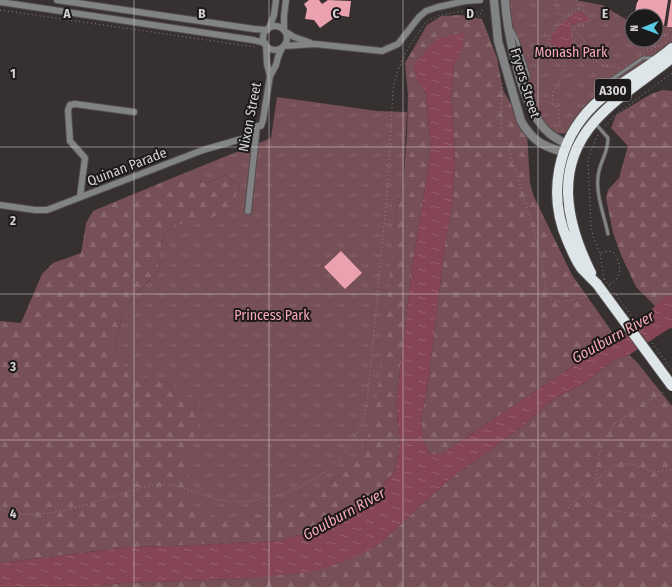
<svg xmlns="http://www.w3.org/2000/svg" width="672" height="587" viewBox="0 0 672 587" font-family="'Fira Sans Condensed',sans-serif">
  <defs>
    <pattern id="forest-firs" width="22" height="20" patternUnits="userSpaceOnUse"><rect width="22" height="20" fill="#774f56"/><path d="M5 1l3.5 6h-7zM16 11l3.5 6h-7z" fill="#89676d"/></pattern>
    <pattern id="park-tufts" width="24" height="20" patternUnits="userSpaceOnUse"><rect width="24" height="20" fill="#774f56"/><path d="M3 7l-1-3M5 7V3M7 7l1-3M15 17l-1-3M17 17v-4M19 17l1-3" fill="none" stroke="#89676d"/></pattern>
    <pattern id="water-ripples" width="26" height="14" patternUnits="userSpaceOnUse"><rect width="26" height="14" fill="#864554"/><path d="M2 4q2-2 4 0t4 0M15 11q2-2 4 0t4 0" fill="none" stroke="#965f6c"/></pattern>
  </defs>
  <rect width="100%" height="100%" fill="#363031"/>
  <path fill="url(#forest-firs)" d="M461 15 482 19 497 58 503 90 527 133 530 184 534 197 572 275 615 336 593 348 583 359 442 454H429L424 442 421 420 428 383 445 245 452 205 455 168 454 134 451 98 454 63 462 51 417 80 426 94 431 150 412 268 396 405 400 446 394 473 371 496 324 527 280 541 172 546 129 547 0 563V321L21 323 42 274 53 263 81 253 86 223 93 211 182 174 207 183 226 175 240 187 229 209 200 224H174L164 236 159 254 158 271 135 295 123 314 113 347 163 381 188 391 202 410 198 430 250 517 303 502 340 475 391 255 395 220 403 183 407 135 408 95 405 63 427 25 441 16Z
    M663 90 672 91V296H666L656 307 636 287 621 255 613 233 606 198 608 190 619 178 628 146 611 128 616 115 651 94Z
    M629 355 636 361 672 406V587H88L123 583 185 581 251 578 376 547 450 479 523 426 553 399 583 384 614 360Z"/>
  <path fill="url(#park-tufts)" d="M509 0H575L602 5 632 23V40H656V24L672 27V42L634 70 567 132C531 149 511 22 509 0Z
    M277 97 377 111 407 112 403 183 395 220 378 392 370 431 361 450 340 475 303 503 250 517 218 518 189 504C187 489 186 474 189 459 192 443 198 427 202 410L187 391 163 381 127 371 113 347 123 314 135 295 158 271 159 254 164 236 174 224H200L228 209 240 187 226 175 207 183 182 174 271 138Z"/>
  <path fill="url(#water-ripples)" d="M578 12H581L589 19V21L574 24 570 27 573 44 571 50 565 53 554 48 550 43C549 32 569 17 578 12Z
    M464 32 462 51 454 64 451 98 454 134 455 168 452 206 445 245 428 383 421 420 424 442 429 454H442L583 359C592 349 607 335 622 337L666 296H672V328L668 329 629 355 614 360 583 384 553 399 523 426 450 479 376 547 345 561 316 571 251 578 185 581 123 583 88 587H0V563L129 547 172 546 280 541 324 527 371 496 394 473 400 446 396 405 412 268 431 150 426 94 417 80 413 65 437 39Z"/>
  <path fill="#eca1af" d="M309 0H319L322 4 328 0 351 1 349 17 338 15 320 28 314 20 305 19 307 9 304 4Z
    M638 0H668L664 25 656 23V16H645L646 14 635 12 637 2H638Z
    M671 0H672V27H667Z
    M341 251 362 273 345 289 324 267Z"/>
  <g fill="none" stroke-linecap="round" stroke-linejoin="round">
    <defs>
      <path id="service" d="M512 30 517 40 528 75V78L524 84
        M597 98 600 89 602 86 643 58H655
        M595 123 608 138C608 152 602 158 599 171 594 191 604 214 608 234"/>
      <path id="minor" d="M57 0 254 29 267 30
        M0 2 253 40 265 43
        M263 38a12 12 0 1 1 24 0a12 12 0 1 1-24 0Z
        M269 28 274 15 276 0
        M284 30V16L286 0
        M286 32 294 37 311 43
        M284 46 315 44 382 51 398 44 419 17 426 11 438 7 465 1 480 0
        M270 76 276 65 278 57 282 48
        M80 197 85 158 70 141 68 110 70 105 75 104 134 112
        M0 205 35 210H47L203 150 245 138 257 126H261L263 120 270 76 267 64 266 46
        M248 211 257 126"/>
      <path id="tertiary" d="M494 0 498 41 521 121C532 140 542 146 563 152
        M505 0C507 32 521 98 540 123 546 133 556 138 566 144"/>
      <path id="trunk" d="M591 273C566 222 554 168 594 122 616 97 647 78 672 58
        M597 284C592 279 587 274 582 269 576 261 572 251 568 242 547 195 557 141 594 105 617 83 648 69 672 48"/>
    </defs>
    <use href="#service" stroke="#534d4e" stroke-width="4.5"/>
    <use href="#minor" stroke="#534d4e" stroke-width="8"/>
    <use href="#tertiary" stroke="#534d4e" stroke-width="10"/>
    <use href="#trunk" stroke="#534d4e" stroke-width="12"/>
    <path stroke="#8a8586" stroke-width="1" stroke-dasharray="1 3" stroke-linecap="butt" d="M556 0 558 12 584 39 589 56 604 66 616 67 619 69
      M577 0 578 9
      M579 9C585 10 589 14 589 21L573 28C570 35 575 42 573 49L565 54C561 53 557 52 554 49 538 36 567 14 579 9Z
      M0 10 255 47
      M480 14 482 11 481 7
      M659 46V41L672 28
      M637 55 642 50 658 47 672 37
      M528 56 538 51 548 42
      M502 83 501 126 516 171 541 256 546 292 550 298 556 301 562 302 585 297 593 293
      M530 85 539 101
      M537 102C545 100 551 103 558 108L560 125 564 133
      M552 104 553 92 563 76 565 54
      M605 126 614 116 672 73
      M598 135 591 150 588 161 591 225 593 236 600 253
      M604 279 600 253 609 251 613 252C622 264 623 277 609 285
      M596 479 598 462 602 444 614 424 665 391
      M583 494 590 502 599 508 646 516 672 531
      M0 510C42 522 81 506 121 494 131 491 142 487 153 485 179 481 201 497 226 501 239 503 253 501 265 498 309 490 349 461 363 418 366 410 367 402 368 394L388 183 393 89 397 73 403 58 410 45 426 22 437 16 468 10 476 11 490 41
      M484 587 528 550 589 486 611 467 619 464H633L655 472 672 470"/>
    <use href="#service" stroke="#818384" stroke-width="3"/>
    <use href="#minor" stroke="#818384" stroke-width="6"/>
    <use href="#tertiary" stroke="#818384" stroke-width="8"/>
    <use href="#trunk" stroke="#dee5e8" stroke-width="10"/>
    <defs>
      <path id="trunk-bridge" d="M597 284 672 386"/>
    </defs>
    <use href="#trunk-bridge" stroke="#534d4e" stroke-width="12" stroke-linecap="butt"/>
    <path stroke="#8a8586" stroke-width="1" stroke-dasharray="1 3" stroke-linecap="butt" d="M604 279 672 370"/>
    <use href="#trunk-bridge" stroke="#dee5e8" stroke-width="10"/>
  </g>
  <path fill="none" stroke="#d5d2d2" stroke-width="1" stroke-opacity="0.55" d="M134 0V587M269 0V587M403 0V587M538 0V587M0 147H672M0 294H672M0 440H672"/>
  <g text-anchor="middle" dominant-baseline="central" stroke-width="4" stroke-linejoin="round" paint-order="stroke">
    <rect fill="#1c191a" stroke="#9e9a9b" stroke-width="1" x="595" y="79" width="36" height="22" rx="3"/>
    <g font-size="13" font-weight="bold" fill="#d5d2d2">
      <text x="613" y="90">A300</text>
    </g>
    <g font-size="14" fill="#f9a9b8" stroke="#1c191a">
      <text x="571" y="52">Monash Park</text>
      <text x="272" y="315">Princess Park</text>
    </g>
    <g font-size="14" fill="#d5d2d2" stroke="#1c191a">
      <text transform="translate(525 83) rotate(73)">Fryers Street</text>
      <text transform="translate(250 117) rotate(-79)">Nixon Street</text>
      <text transform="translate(127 167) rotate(-21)">Quinan Parade</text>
    </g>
    <g font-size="15" font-style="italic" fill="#f5a6b5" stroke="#1c191a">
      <text transform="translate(613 337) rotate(-29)">Goulburn River</text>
      <text transform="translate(344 514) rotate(-29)">Goulburn River</text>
    </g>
  </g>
  <g font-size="13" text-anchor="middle" font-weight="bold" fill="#d5d2d2" stroke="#1c191a" stroke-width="4" stroke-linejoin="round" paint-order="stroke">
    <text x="67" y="18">A</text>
    <text x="202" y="18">B</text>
    <text x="336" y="18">C</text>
    <text x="470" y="18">D</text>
    <text x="605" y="18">E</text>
    <text x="13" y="78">1</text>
    <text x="13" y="225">2</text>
    <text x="13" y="371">3</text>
    <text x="13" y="518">4</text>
  </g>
  <g transform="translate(644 28) rotate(269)"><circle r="19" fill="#1c191a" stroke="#666364"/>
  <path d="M0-3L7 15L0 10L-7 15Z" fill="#5bc8e6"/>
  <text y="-6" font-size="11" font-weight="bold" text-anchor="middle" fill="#d5d2d2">N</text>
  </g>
</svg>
